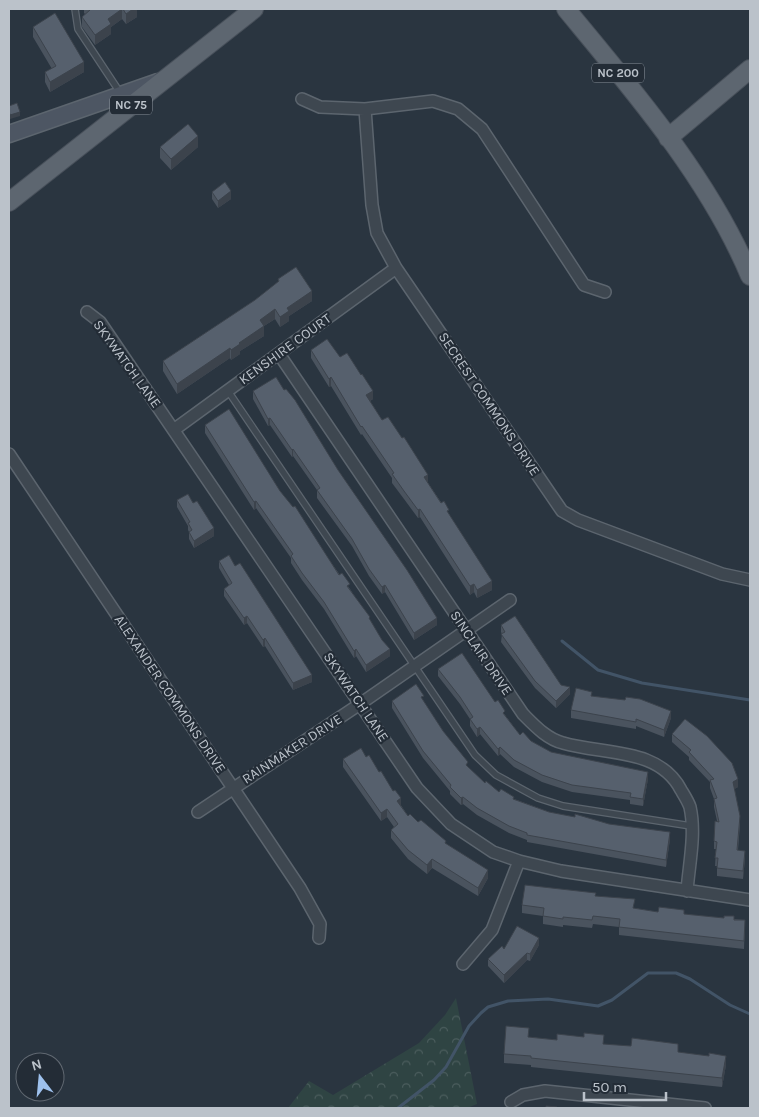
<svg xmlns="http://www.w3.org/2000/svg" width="759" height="1117" viewBox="0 0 759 1117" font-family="Karla,sans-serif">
  <defs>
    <pattern id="forest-crowns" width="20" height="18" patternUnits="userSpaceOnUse" patternTransform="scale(1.25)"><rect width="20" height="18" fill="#2f4443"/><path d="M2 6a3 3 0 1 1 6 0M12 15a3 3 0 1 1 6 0" fill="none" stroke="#4b5d5d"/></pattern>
  </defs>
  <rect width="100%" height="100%" fill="#2a3540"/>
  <path fill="url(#forest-crowns)" d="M456 998 477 1104 467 1108H288L309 1081 333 1095 419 1043 445 1015Z"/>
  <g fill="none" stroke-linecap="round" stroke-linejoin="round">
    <path stroke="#425467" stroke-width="3" d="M562 641 598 670 642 683 750 700
      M398 1108 434 1080 446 1067 469 1026 481 1013 488 1007 508 1001 548 999 598 1006 612 1000 648 973H676L690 979 730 1005 750 1014"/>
    <defs>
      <path id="lane" d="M75 9 78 29 121 94
        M228 391 475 755 496 775 538 798 563 806 691 826"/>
      <path id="street" d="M302 99 320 107 365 109 433 101 458 109 482 129 584 285 605 292
        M365 109 372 205 377 233 396 268 562 511 578 520 722 574 750 580
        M87 312 100 322 417 788 451 824 493 852 519 861 561 871 750 900
        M279 354 523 714C535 726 547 739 563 743 603 755 659 747 681 790 684 795 688 801 690 807 696 834 689 864 687 891
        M175 429 396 268
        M9 454 300 888 320 924 319 938
        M198 812 360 704 510 600
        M463 964 492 930 519 861
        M511 1102 523 1095 545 1091 705 1108"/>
      <path id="secondary" d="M9 134 158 82"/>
      <path id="primary" d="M566 9C633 90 709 178 750 276
        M668 138 750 69
        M9 202 254 9"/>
    </defs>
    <use href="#lane" stroke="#5c656e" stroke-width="8"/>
    <use href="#street" stroke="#5c656e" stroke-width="14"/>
    <use href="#secondary" stroke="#5c656e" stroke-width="19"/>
    <use href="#primary" stroke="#48505a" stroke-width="20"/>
    <use href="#lane" stroke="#3e4750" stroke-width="5.5"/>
    <use href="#street" stroke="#3e4750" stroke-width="11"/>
    <use href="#secondary" stroke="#4d5663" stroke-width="16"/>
    <use href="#primary" stroke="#5d6670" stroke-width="18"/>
  </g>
  <path fill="#4a535e" d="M84 9H137V17L126 24 122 19 111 27V34L95 45 82 27V17L85 14 84 13Z
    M33 27 84 72 50 92 45 82V72L52 69 33 37Z
    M160 147H198L171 170 160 158Z
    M212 192 231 199 218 208 212 199Z
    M278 279 312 301 289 316V321L280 327 275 319 264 326V336L240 351V354L231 360 230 358 177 394 163 371V361L255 300 278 282Z
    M311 350 340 357 373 399 370 401 382 420 428 483 449 514 492 590 477 598 474 592 470 595 420 517 418 518 404 499 392 483V478L362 434 361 435 331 386 329 387 311 358Z
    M253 391 338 470 437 625 414 640 385 592 382 594 369 576 352 546 317 498V490L293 456 292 457 270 425 268 426 253 399Z
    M205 425 280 491 350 589 370 621 390 656 366 672 356 656 354 658 324 609 302 580 291 563V558L256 508 254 510 205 433Z
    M177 500 214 536 194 548 189 539V532L188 530V526L177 507Z
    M219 561 235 566 312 682 293 690 265 646 263 647 247 623 244 625 224 596V589L229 585 219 568Z
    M501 625 570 694 556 708 535 688 501 642 502 634 501 632Z
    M438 669 495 702 520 735 551 752 648 779 643 806 630 804V800L572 792 542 782 514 767 500 754 498 756 480 734 477 737 470 726V719L460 704 438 676Z
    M592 696 671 718 664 737 636 726V729L571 718V710Z
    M392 701 424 702 443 731 468 767 485 783 499 792 514 799 549 812 670 839 666 867 527 842V840L509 833 477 815 463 804 461 805 450 794V791L423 758 392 708Z
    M672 734 738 787 734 789 740 824 738 850 745 858 743 879 717 876V866H715L716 849H714V841L717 821 714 807V799L710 788V782L689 760V757L672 742Z
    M366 757 379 772 408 816 446 844 488 878 478 896 432 868 427 874 408 859 391 838V830L394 827 387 817 381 821 343 767V759Z
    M596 896 634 908 658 912 745 920 744 949 619 935V927L593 924 592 928 563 925V927L543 924V916L522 913V905Z
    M539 945 530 961 527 960 504 983 488 966V959L504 949Z
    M529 1037 678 1052 726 1065 722 1087 531 1067V1065L504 1063V1054Z"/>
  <path fill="#3c434c" d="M122 9V19L111 27V34L95 45V35L108 19Z
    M133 9H137V17L126 24V14Z
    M84 62V72L50 92V82Z
    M20 112V116L10 119V115Z
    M198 136V147L171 170V159Z
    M231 191V199L218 208V201Z
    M312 291V301L289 316V321L280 327V317L287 308Z
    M275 309V319L264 326V336L240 351V354L231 360V350L260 320Z
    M230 348V358L177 394V384Z
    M331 377V386L329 387V379Z
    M373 391V399L366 403V395Z
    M270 418V425L268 426V419Z
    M293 449V456L292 457V450Z
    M428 475V483L424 486V477Z
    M256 501V508L254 510V502Z
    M420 509V517L418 518V510Z
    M214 528V536L194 548V541Z
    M492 581V590L477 598V590Z
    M474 584V592L470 595V586Z
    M385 585V592L382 594V587Z
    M247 616V623L244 625V618Z
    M437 618V625L414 640V633Z
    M265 638V646L263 647V640Z
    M356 649V656L354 658V651Z
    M390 649V656L366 672V665Z
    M312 675V682L293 690V683Z
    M570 687V694L556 708V701Z
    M671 711V718L664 737V730Z
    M480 727V734L477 737V729Z
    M500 747V754L498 756V749Z
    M648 772V779L643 806V799Z
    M738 779V787L733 790V782Z
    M463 797V804L461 805V798Z
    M401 798V807L397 801Z
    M387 809V817L381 821V813Z
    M670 832V839L666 867V860Z
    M745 851V858L743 879V871Z
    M432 859V868L427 874V865Z
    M488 870V878L478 896V888Z
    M539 938V945L530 961V954Z
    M527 953V960L504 983V975Z
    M726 1056V1065L722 1087V1078Z"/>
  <path fill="#56606d" stroke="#3c434c" d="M89 9H122L108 19 111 24 95 35 82 17 90 10Z
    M123 9H133L126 14Z
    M55 13 84 62 50 82 45 72 56 66 33 27Z
    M17 103 20 112 10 115 9 111V106Z
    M188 124 198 136 171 159 160 147Z
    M225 182 231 191 218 201 212 192Z
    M296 267 312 291 287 308 289 311 280 317 275 309 260 320 264 326 239 343 240 344 231 350 230 348 177 384 163 361 255 300 279 281 278 279Z
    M327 339 340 357 347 353 361 375 362 374 373 391 366 395 382 420 388 417 402 438 404 437 428 475 424 477 441 503 444 501 449 510 447 511 492 581 477 590 474 584 470 586 420 509 418 510 404 491 392 474 394 473 362 426 361 427 331 377 329 379 311 350Z
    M276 377 284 390 286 389 295 400 338 470 407 570 437 618 414 633 385 585 382 587 369 569 352 539 317 490 320 488 293 449 292 450 270 418 268 419 253 391Z
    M229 409 280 491 293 507 295 506 339 575 342 573 350 584 347 586 370 617 369 618 382 640 390 649 366 665 356 649 354 651 324 602 302 573 291 556 293 554 256 501 254 502 205 425Z
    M188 494 193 503 197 501 214 528 194 541 189 532 192 530 188 523 190 522 177 500Z
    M229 555 235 566 240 563 312 675 293 683 265 638 263 640 247 616 244 618 224 589 232 583 219 561Z
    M515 616 561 685 570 687 556 701 535 681 501 634 505 632 501 625Z
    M462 653 495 702 498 700 505 711 503 713 520 735 523 732 531 741 551 752 648 772 643 799 630 797 631 793 572 785 542 775 514 760 500 747 498 749 480 727 477 729 470 719 473 717 460 697 438 669Z
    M416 684 424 696 421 697 443 731 468 762 466 765 485 783 486 781 499 792 501 789 514 797 513 799 549 812 575 817V814L609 824 670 832 666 860 527 835V833L509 826 477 808 463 797 461 798 450 787 451 785 423 751 392 701Z
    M576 688 592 692 591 696 625 700 626 697 640 699 671 711 664 730 636 719V722L571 710Z
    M685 719 707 736 732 763 738 779 733 782 740 816 737 850 745 851 743 871 717 868 718 858H715L717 842 714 841 715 821 719 822 714 799 717 798 710 780 714 779 689 752 691 750 672 734Z
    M361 748 366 757 369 755 379 772 381 771 393 791 395 790 401 798 397 801 408 816 410 814 418 822 421 820 446 841 445 843 488 870 478 888 432 859 427 865 408 850 391 830 398 824 387 809 381 813 343 759Z
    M525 885 596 893 595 896 635 899 633 908 658 912 659 907 684 910V914L724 918V916H734V920H745L744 941 619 927 620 919 593 916 592 920 563 917V919L543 916 544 908 522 905Z
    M517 926 539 938 530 954 527 953 504 975 488 959 502 946 504 949Z
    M506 1026 529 1028 528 1037 557 1040V1034L584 1037V1033L604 1035 603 1044 631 1046 632 1038 678 1044V1052L709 1056V1053L726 1056 722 1078 531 1058V1056L504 1054Z
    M546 1106 557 1107V1108H546Z"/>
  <g text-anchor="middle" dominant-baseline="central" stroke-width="4.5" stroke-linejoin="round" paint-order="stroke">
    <g fill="#232c36" stroke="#8d959e" stroke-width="1">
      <rect x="592" y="63.5" width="52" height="19" rx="4"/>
      <rect x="110" y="95.5" width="42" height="19" rx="4"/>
    </g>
    <g font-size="12" font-weight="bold" fill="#bbc2ca">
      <text x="618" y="73">NC 200</text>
      <text x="131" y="105">NC 75</text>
    </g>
    <g font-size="14" fill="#bbc2ca" stroke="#232c36">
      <text transform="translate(285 349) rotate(-36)">KENSHIRE COURT</text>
      <text transform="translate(127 364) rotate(54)">SKYWATCH LANE</text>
      <text transform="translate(489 404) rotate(56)">SECREST COMMONS DRIVE</text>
      <text transform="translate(481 653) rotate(56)">SINCLAIR DRIVE</text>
      <text transform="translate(170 694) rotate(56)">ALEXANDER COMMONS DRIVE</text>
      <text transform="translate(356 697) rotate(56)">SKYWATCH LANE</text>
      <text transform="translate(292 749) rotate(-33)">RAINMAKER DRIVE</text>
    </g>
  </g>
  <rect width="759" height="1117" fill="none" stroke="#bbc2ca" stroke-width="20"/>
  <g transform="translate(40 1077) rotate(344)"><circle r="24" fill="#232c36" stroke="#606871"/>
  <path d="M0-4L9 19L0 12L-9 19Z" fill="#9ec1ed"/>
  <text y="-8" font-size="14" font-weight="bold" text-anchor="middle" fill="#bbc2ca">N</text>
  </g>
  <path d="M584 1092v8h82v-8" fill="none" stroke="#bbc2ca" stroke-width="2.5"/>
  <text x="592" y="1092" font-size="15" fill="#bbc2ca" stroke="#232c36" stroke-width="4" paint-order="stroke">50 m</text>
</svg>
